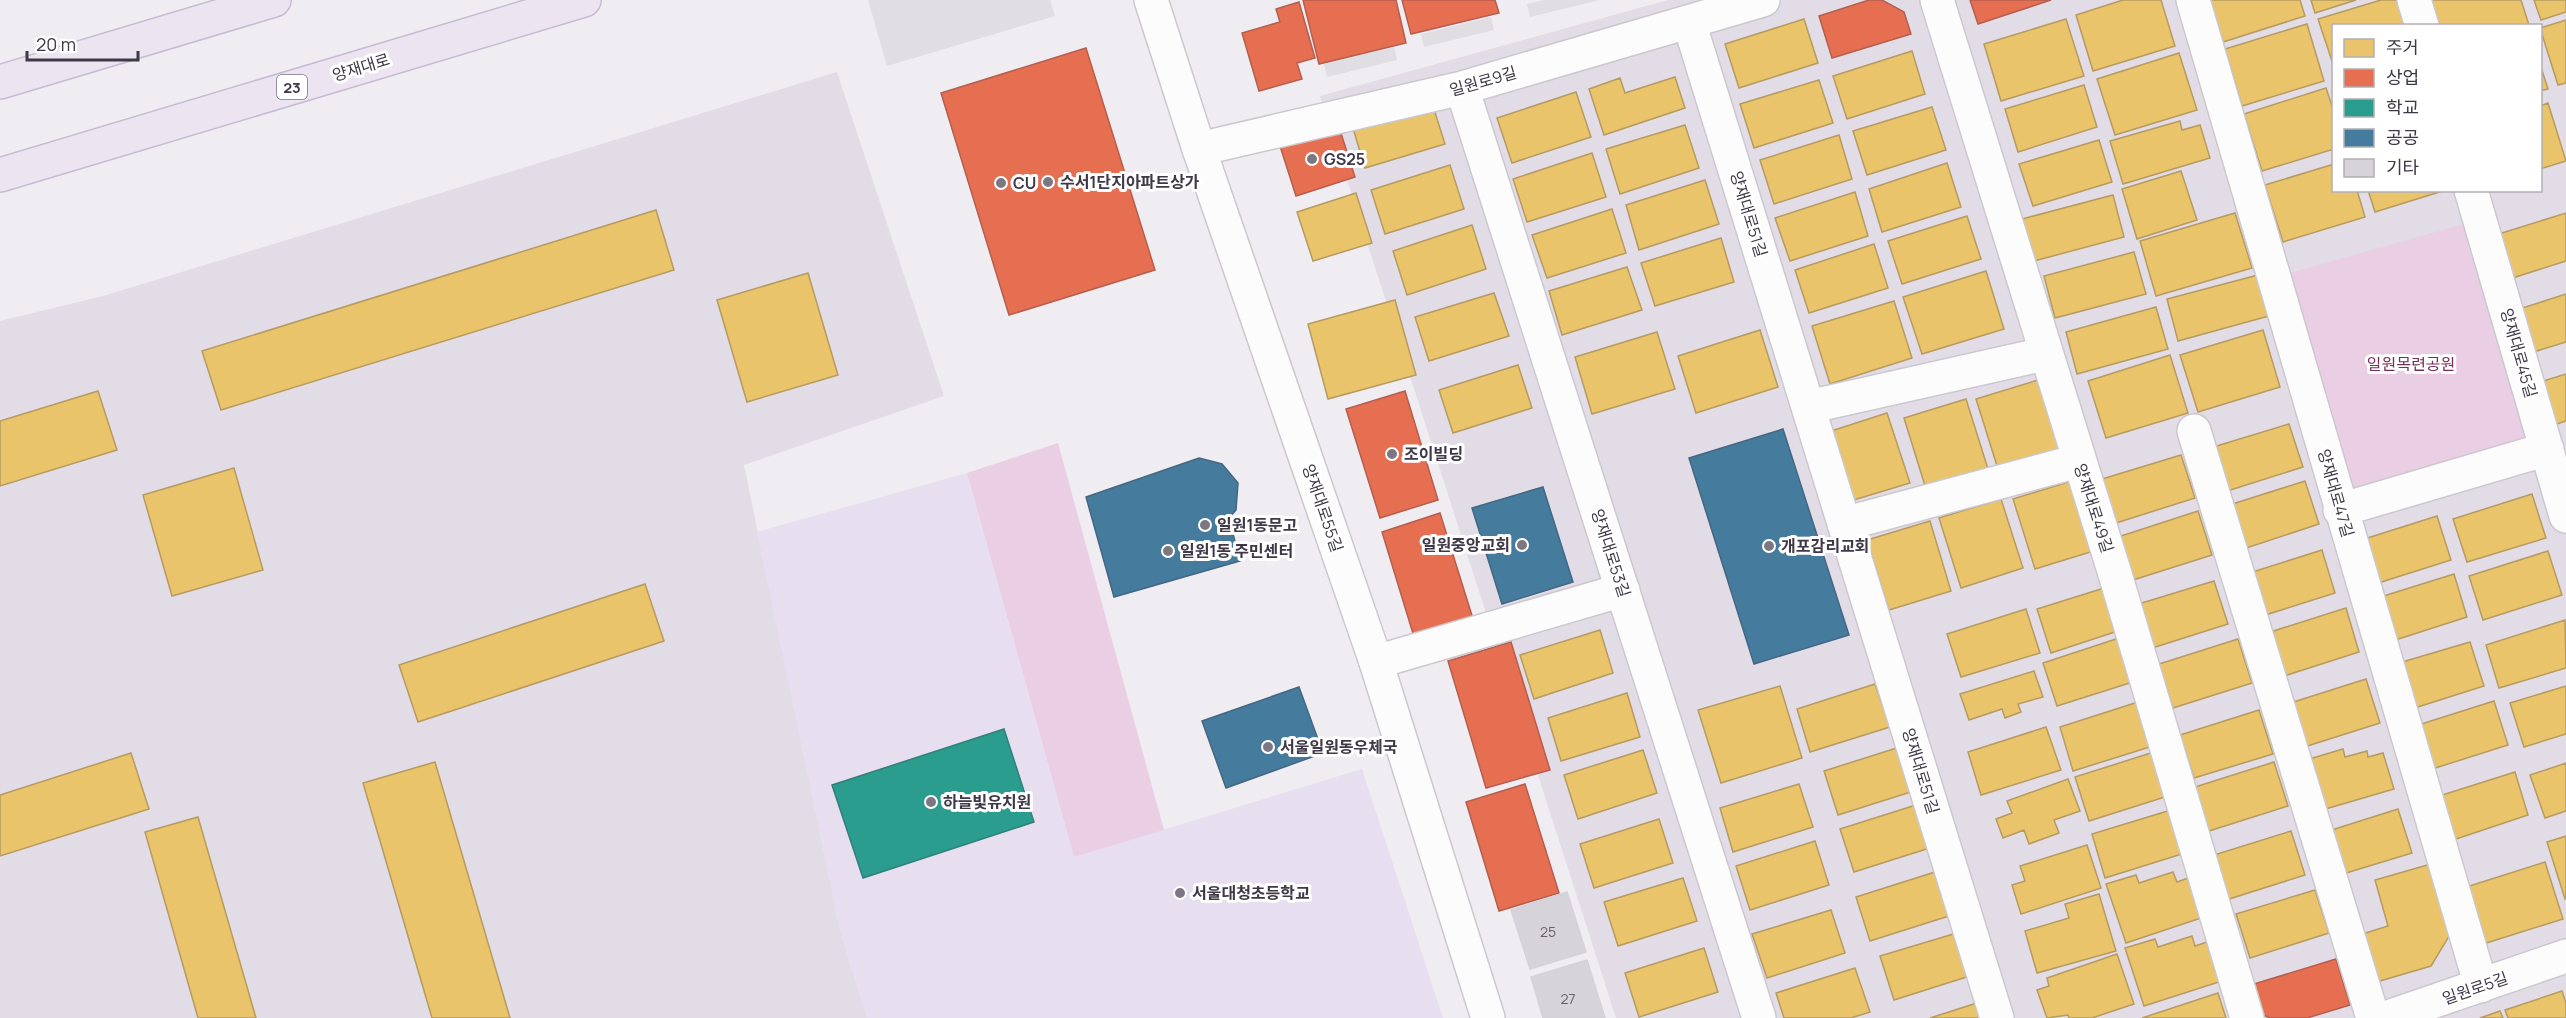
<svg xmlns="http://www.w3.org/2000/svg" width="2566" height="1018" viewBox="0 0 2566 1018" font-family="Manrope,'Noto Sans KR',sans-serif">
  <rect width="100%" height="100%" fill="#efecf2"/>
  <path fill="#e2dce7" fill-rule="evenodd" d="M1668 0H2566V1018H1616L1320 96ZM2334 26H2540V190H2334Z
    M837 72 944 396 744 465 840 929 867 1018H0V321L103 296Z"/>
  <path fill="#e7dfef" d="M967 473 1074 857 1362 769 1443 1018H867L840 929 757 532Z"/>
  <path fill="#eacee4" d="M2475 221 2538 445 2345 499 2282 275Z
    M1058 443 1164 830 1074 857 967 473Z"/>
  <path fill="#e0dde3" d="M868 0H1050L1055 16 887 66Z
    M1544 0H1600L1530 17 1527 4Z
    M1491 17 1494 30 1424 47 1421 34Z
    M1394 47 1397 60 1327 77 1324 64Z"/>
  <path fill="#e9c46a" stroke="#b69a60" stroke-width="1.5" d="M2123 0H2161L2175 46 2093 71 2076 15Z
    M2210 0H2300L2305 16 2223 42Z
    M2311 0H2356L2315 13Z
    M2381 0H2403L2411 26H2334V67L2318 19Z
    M2431 0H2521L2529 25 2439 26Z
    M2534 0H2566V12L2541 20Z
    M1804 19 1818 63 1739 88 1725 44Z
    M2066 19 2084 76 2001 101 1984 44Z
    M2566 20V83L2558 85 2540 28Z
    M2307 24 2324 81 2242 106 2225 49Z
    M1912 51 1925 94 1847 119 1833 76Z
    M2179 53 2197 110 2115 135 2097 79Z
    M2540 64 2548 89 2540 91Z
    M1675 77 1685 108 1604 135 1589 89 1620 78 1625 93Z
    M1819 80 1833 123 1754 148 1740 104Z
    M2084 85 2097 127 2018 152 2005 109Z
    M2326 88 2334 112V149L2262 171 2244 114Z
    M1576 92 1591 137 1512 163 1497 118Z
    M1431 100 1445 144 1365 168 1352 125Z
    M2548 103 2566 161 2540 169V106Z
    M1932 107 1946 150 1867 175 1853 131Z
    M2180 121 2182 130 2200 125 2210 158 2123 184 2110 141Z
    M1685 125 1699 168 1620 194 1606 149Z
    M1839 135 1852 179 1774 204 1760 160Z
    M2099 140 2112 182 2033 206 2019 164Z
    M1592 153 1606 197 1527 222 1513 179Z
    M1947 163 1961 207 1882 232 1869 189Z
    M2334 164V190H2357L2365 217 2283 242 2265 185Z
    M1450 165 1464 209 1385 234 1371 190Z
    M2181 171 2197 220 2137 239 2122 189Z
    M1705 180 1719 224 1639 250 1626 205Z
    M2368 190H2446L2375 212Z
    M1855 192 1868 236 1790 261 1775 218Z
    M1356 193 1372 243 1313 261 1297 212Z
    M2113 195 2124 237 2034 261 2022 219Z
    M1612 209 1626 253 1547 278 1532 235Z
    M656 210 674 270 221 410 202 351Z
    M2235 213 2252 268 2156 296 2140 241Z
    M2566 213V261L2503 281 2489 237Z
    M1967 216 1981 259 1902 284 1888 241Z
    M1472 225 1486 269 1407 295 1393 251Z
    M1721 238 1734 282 1655 306 1641 263Z
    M1874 244 1888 288 1809 313 1795 270Z
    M2134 252 2146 294 2055 318 2044 276Z
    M1627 267 1642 310 1562 335 1549 291Z
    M1986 271 2004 329 1922 354 1903 297Z
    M808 273 838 375 747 402 717 300Z
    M2258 275 2269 316 2178 341 2167 299Z
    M1494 293 1509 336 1429 361 1415 317Z
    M2566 294V342L2527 354 2513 311Z
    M1395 300 1416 375 1328 399 1308 324Z
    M1894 301 1912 358 1830 384 1812 326Z
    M2156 307 2168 349 2077 374 2066 332Z
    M1760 330 1778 387 1696 413 1678 356Z
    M2263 330 2280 387 2198 412 2180 355Z
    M1657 332 1675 389 1592 414 1575 357Z
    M2170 355 2188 413 2106 438 2088 381Z
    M1518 365 1532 408 1453 433 1439 390Z
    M2566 374V421L2551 426 2537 383Z
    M2038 380 2060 450 1998 469 1976 399Z
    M98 391 117 450 0 486V421Z
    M1966 399 1988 469 1926 489 1904 418Z
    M1887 413 1910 483 1847 502 1825 433Z
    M2289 424 2303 467 2224 492 2210 448Z
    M2181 455 2195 498 2116 523 2102 479Z
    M234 468 263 570 172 596 143 495Z
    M2075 480 2097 550 2035 569 2013 499Z
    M2305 481 2319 524 2240 550 2226 506Z
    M2532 494 2546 538 2467 562 2453 519Z
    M2001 499 2023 568 1961 588 1939 518Z
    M2198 511 2212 555 2133 580 2118 537Z
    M2437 516 2451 560 2372 585 2358 541Z
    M1930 521 1951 591 1889 610 1867 540Z
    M2322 550 2335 593 2256 618 2243 575Z
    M2548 551 2562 595 2483 620 2469 576Z
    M2454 574 2467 617 2389 642 2374 599Z
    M2214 581 2228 624 2149 649 2135 605Z
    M645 584 664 641 418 722 399 665Z
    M2117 584 2130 627 2051 653 2037 609Z
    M2346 608 2359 652 2281 677 2267 633Z
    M2026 609 2040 653 1961 677 1947 634Z
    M2565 620 2566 668 2499 688 2486 645Z
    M1600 630 1613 673 1534 699 1520 655Z
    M2122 637 2136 681 2057 706 2043 663Z
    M2238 639 2252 683 2173 708 2159 664Z
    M2470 642 2484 686 2405 711 2392 665Z
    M2034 671 2043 697 2018 704 2021 712 2005 718 2002 709 1969 720 1960 694Z
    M2366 679 2380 723 2301 748 2287 704Z
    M1875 684 1890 727 1810 752 1797 709Z
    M1780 686 1802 758 1721 783 1698 710Z
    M2566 686V734L2524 747 2510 703Z
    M1627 693 1640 737 1561 761 1548 718Z
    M2494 701 2508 745 2429 770 2415 726Z
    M2138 702 2153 746 2073 771 2060 727Z
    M2259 710 2273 754 2194 778 2180 735Z
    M2046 727 2061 770 1981 795 1968 752Z
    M1903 746 1917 790 1838 815 1824 771Z
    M2343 749 2345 757 2367 751 2368 757 2383 753 2394 789 2322 810 2306 760Z
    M1643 750 1657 793 1578 819 1564 775Z
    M2154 752 2168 796 2089 821 2075 777Z
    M131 753 149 809 0 856V795Z
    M435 762 510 1018H432L363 783Z
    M2274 762 2288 806 2209 831 2195 787Z
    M2566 763V811L2545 818 2530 775Z
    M2515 772 2528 815 2450 841 2436 797Z
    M2068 779 2080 811 2054 820 2059 833 2029 844 2024 830 2003 838 1996 819 2012 813 2007 801Z
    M1799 784 1813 827 1733 852 1720 808Z
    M1919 804 1933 847 1854 872 1840 829Z
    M2398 809 2412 853 2333 877 2319 834Z
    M2171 810 2185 853 2105 878 2092 834Z
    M198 817 256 1018H198L145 832Z
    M1659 819 1673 863 1594 888 1580 844Z
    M2291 831 2305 875 2226 900 2211 856Z
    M2566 836V899H2565L2547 842Z
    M1815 841 1829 885 1750 910 1736 866Z
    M2087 845 2101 888 2021 914 2012 885 2025 881 2020 866Z
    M2545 862 2563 919 2480 945 2463 888Z
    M2431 864 2451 933 2431 966 2373 983 2359 935 2388 926 2375 880Z
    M1935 872 1949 916 1870 941 1856 897Z
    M2173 872 2177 882 2194 876 2207 916 2126 943 2106 884 2136 875 2139 883Z
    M1683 878 1697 921 1618 946 1604 902Z
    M2315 890 2329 933 2250 958 2236 914Z
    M2099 894 2116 951 2037 973 2025 931 2069 918 2065 904Z
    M1831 910 1845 953 1767 978 1752 934Z
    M1960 932 1973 975 1894 1000 1880 956Z
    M2192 936 2195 946 2213 940 2225 980 2144 1006 2125 948 2155 939 2158 947Z
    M1704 948 1718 992 1639 1017 1625 973Z
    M2117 954 2134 1004 2092 1018H2069L2068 1015 2047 1018 2037 990 2049 986 2047 978Z
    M1855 968 1870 1012 1851 1018H1784L1776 993Z
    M2562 991 2566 1003V1018H2508L2505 1010Z
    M2218 993 2226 1018H2142Z
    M1980 1002 1985 1018H1930Z
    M2500 1011 2503 1018H2480Z"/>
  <path fill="#e76f51" stroke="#b55e4e" stroke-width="1.5" d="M1303 0H1396L1406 43 1319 64Z
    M1402 0H1495L1499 13 1411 34Z
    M1869 0H1882L1904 12 1911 34 1832 58 1819 16Z
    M1970 0H2051L1978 24Z
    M1299 2 1315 58 1297 63 1302 79 1259 91 1242 33 1280 22 1276 9Z
    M1086 48 1155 270 1009 315 941 93Z
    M1339 127 1355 177 1296 196 1280 146Z
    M1405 391 1438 500 1380 518 1346 409Z
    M1440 513 1474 622 1415 640 1382 532Z
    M1511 642 1550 770 1486 788 1448 661Z
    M1525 784 1559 893 1499 911 1466 802Z
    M2336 959 2350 1005 2307 1018H2270L2263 1015 2254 984Z"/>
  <path fill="#2a9d8f" stroke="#307f79" stroke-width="1.5" d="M1004 729 1034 822 863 878 832 785Z"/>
  <path fill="#457b9d" stroke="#436783" stroke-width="1.5" d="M1783 429 1849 635 1754 664 1689 458Z
    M1199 458 1222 464 1238 483 1236 510 1229 518 1240 561 1114 597 1086 497Z
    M1543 487 1573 582 1502 604 1472 508Z
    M1299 687 1323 753 1226 788 1202 721Z"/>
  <path fill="#d6d3da" stroke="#d6d2da" stroke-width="1.5" d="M1567 892 1586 952 1530 969 1511 910Z
    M1587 960 1605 1018H1543L1531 977Z"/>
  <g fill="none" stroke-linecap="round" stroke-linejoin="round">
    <defs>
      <path id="minor" d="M1937 0 2115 574 2247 1018
        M2193 0 2481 986
        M2414 0 2422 26
        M1689 22 1997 1018
        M1462 88 1759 1018
        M1199 149 1462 88 1763 0
        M2471 190 2566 516
        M1808 407 2044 354
        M2194 431 2373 1018
        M2340 510 2547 449
        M1844 524 2078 461
        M1376 662 1623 590
        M2385 1018 2566 956"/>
      <path id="tertiary" d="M1151 0 1199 149 1376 662 1488 1018"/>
      <path id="primary" d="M0 82 274 0
        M0 175 584 0"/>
    </defs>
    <use href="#minor" stroke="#cbc8ce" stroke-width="36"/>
    <use href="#tertiary" stroke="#cbc8ce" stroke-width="36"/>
    <use href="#primary" stroke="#c7bbd3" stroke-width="36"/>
    <use href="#minor" stroke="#fdfcfd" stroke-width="33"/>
    <use href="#tertiary" stroke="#fdfcfd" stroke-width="33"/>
    <use href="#primary" stroke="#ece5f1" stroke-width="33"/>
  </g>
  <g fill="#7d7783" stroke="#fff" stroke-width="2">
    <circle cx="1312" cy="159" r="6"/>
    <circle cx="1048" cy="182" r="6"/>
    <circle cx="1001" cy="183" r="6"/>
    <circle cx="1392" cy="454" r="6"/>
    <circle cx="1205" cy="525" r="6"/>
    <circle cx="1522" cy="545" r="6"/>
    <circle cx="1769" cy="546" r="6"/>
    <circle cx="1168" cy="551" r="6"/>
    <circle cx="1268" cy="747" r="6"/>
    <circle cx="931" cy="802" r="6"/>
    <circle cx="1180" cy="893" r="6"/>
  </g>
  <g text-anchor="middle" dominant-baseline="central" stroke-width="6" stroke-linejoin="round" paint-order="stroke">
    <g font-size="14" fill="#66606d">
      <text x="1548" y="931">25</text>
      <text x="1568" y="998">27</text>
    </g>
    <rect fill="#fff" stroke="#79747e" stroke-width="1.5" x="277" y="75" width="30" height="24" rx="4.5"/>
    <g font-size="15" font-weight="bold" fill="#3f3847">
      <text x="292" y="87">23</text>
    </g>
    <g font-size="16" fill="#3f3847" stroke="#fff">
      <text transform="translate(361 67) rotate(-17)">양재대로</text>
      <text transform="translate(1483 81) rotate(-16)">일원로9길</text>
      <text transform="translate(1749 214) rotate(73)">양재대로51길</text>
      <text transform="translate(2519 353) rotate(74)">양재대로45길</text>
      <text transform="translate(2336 493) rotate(74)">양재대로47길</text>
      <text transform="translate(1323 508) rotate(71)">양재대로55길</text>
      <text transform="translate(2094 508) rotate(72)">양재대로49길</text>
      <text transform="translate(1611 553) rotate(72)">양재대로53길</text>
      <text transform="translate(1921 771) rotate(73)">양재대로51길</text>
      <text transform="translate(2475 988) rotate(-19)">일원로5길</text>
    </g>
    <g font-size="16" font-weight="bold" fill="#3f3847" stroke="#fff" text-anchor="start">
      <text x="1324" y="159">GS25</text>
      <text x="1060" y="182">수서1단지아파트상가</text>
      <text x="1013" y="183">CU</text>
      <text x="1404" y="454">조이빌딩</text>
      <text x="1217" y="525">일원1동문고</text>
      <text x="1510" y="545" text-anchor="end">일원중앙교회</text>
      <text x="1781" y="546">개포감리교회</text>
      <text x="1180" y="551">일원1동 주민센터</text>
      <text x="1280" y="747">서울일원동우체국</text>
      <text x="943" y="802">하늘빛유치원</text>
      <text x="1192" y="893">서울대청초등학교</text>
    </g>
    <g font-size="16" fill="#762f58" stroke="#fff">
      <text x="2411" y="364">일원목련공원</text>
    </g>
  </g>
  <rect x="2332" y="24" width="210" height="168" fill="#ffffff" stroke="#b2afb5" stroke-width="1.5"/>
  <rect x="2344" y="39" width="30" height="18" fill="#e9c46a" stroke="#b2afb5" stroke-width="1.5"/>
  <text x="2386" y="54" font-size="18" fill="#3f3847">주거</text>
  <rect x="2344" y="69" width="30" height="18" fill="#e76f51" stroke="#b2afb5" stroke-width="1.5"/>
  <text x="2386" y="84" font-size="18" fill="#3f3847">상업</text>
  <rect x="2344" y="99" width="30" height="18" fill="#2a9d8f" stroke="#b2afb5" stroke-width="1.5"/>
  <text x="2386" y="114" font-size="18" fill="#3f3847">학교</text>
  <rect x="2344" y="129" width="30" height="18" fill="#457b9d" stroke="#b2afb5" stroke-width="1.5"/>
  <text x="2386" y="144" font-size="18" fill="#3f3847">공공</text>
  <rect x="2344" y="159" width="30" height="18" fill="#d6d3da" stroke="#b2afb5" stroke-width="1.5"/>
  <text x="2386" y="174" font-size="18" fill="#3f3847">기타</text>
  <path d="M27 51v9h111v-9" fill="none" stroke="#3f3847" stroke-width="3"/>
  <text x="36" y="51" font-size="18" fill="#3f3847" stroke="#ffffff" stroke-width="4.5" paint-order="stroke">20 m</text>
</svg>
